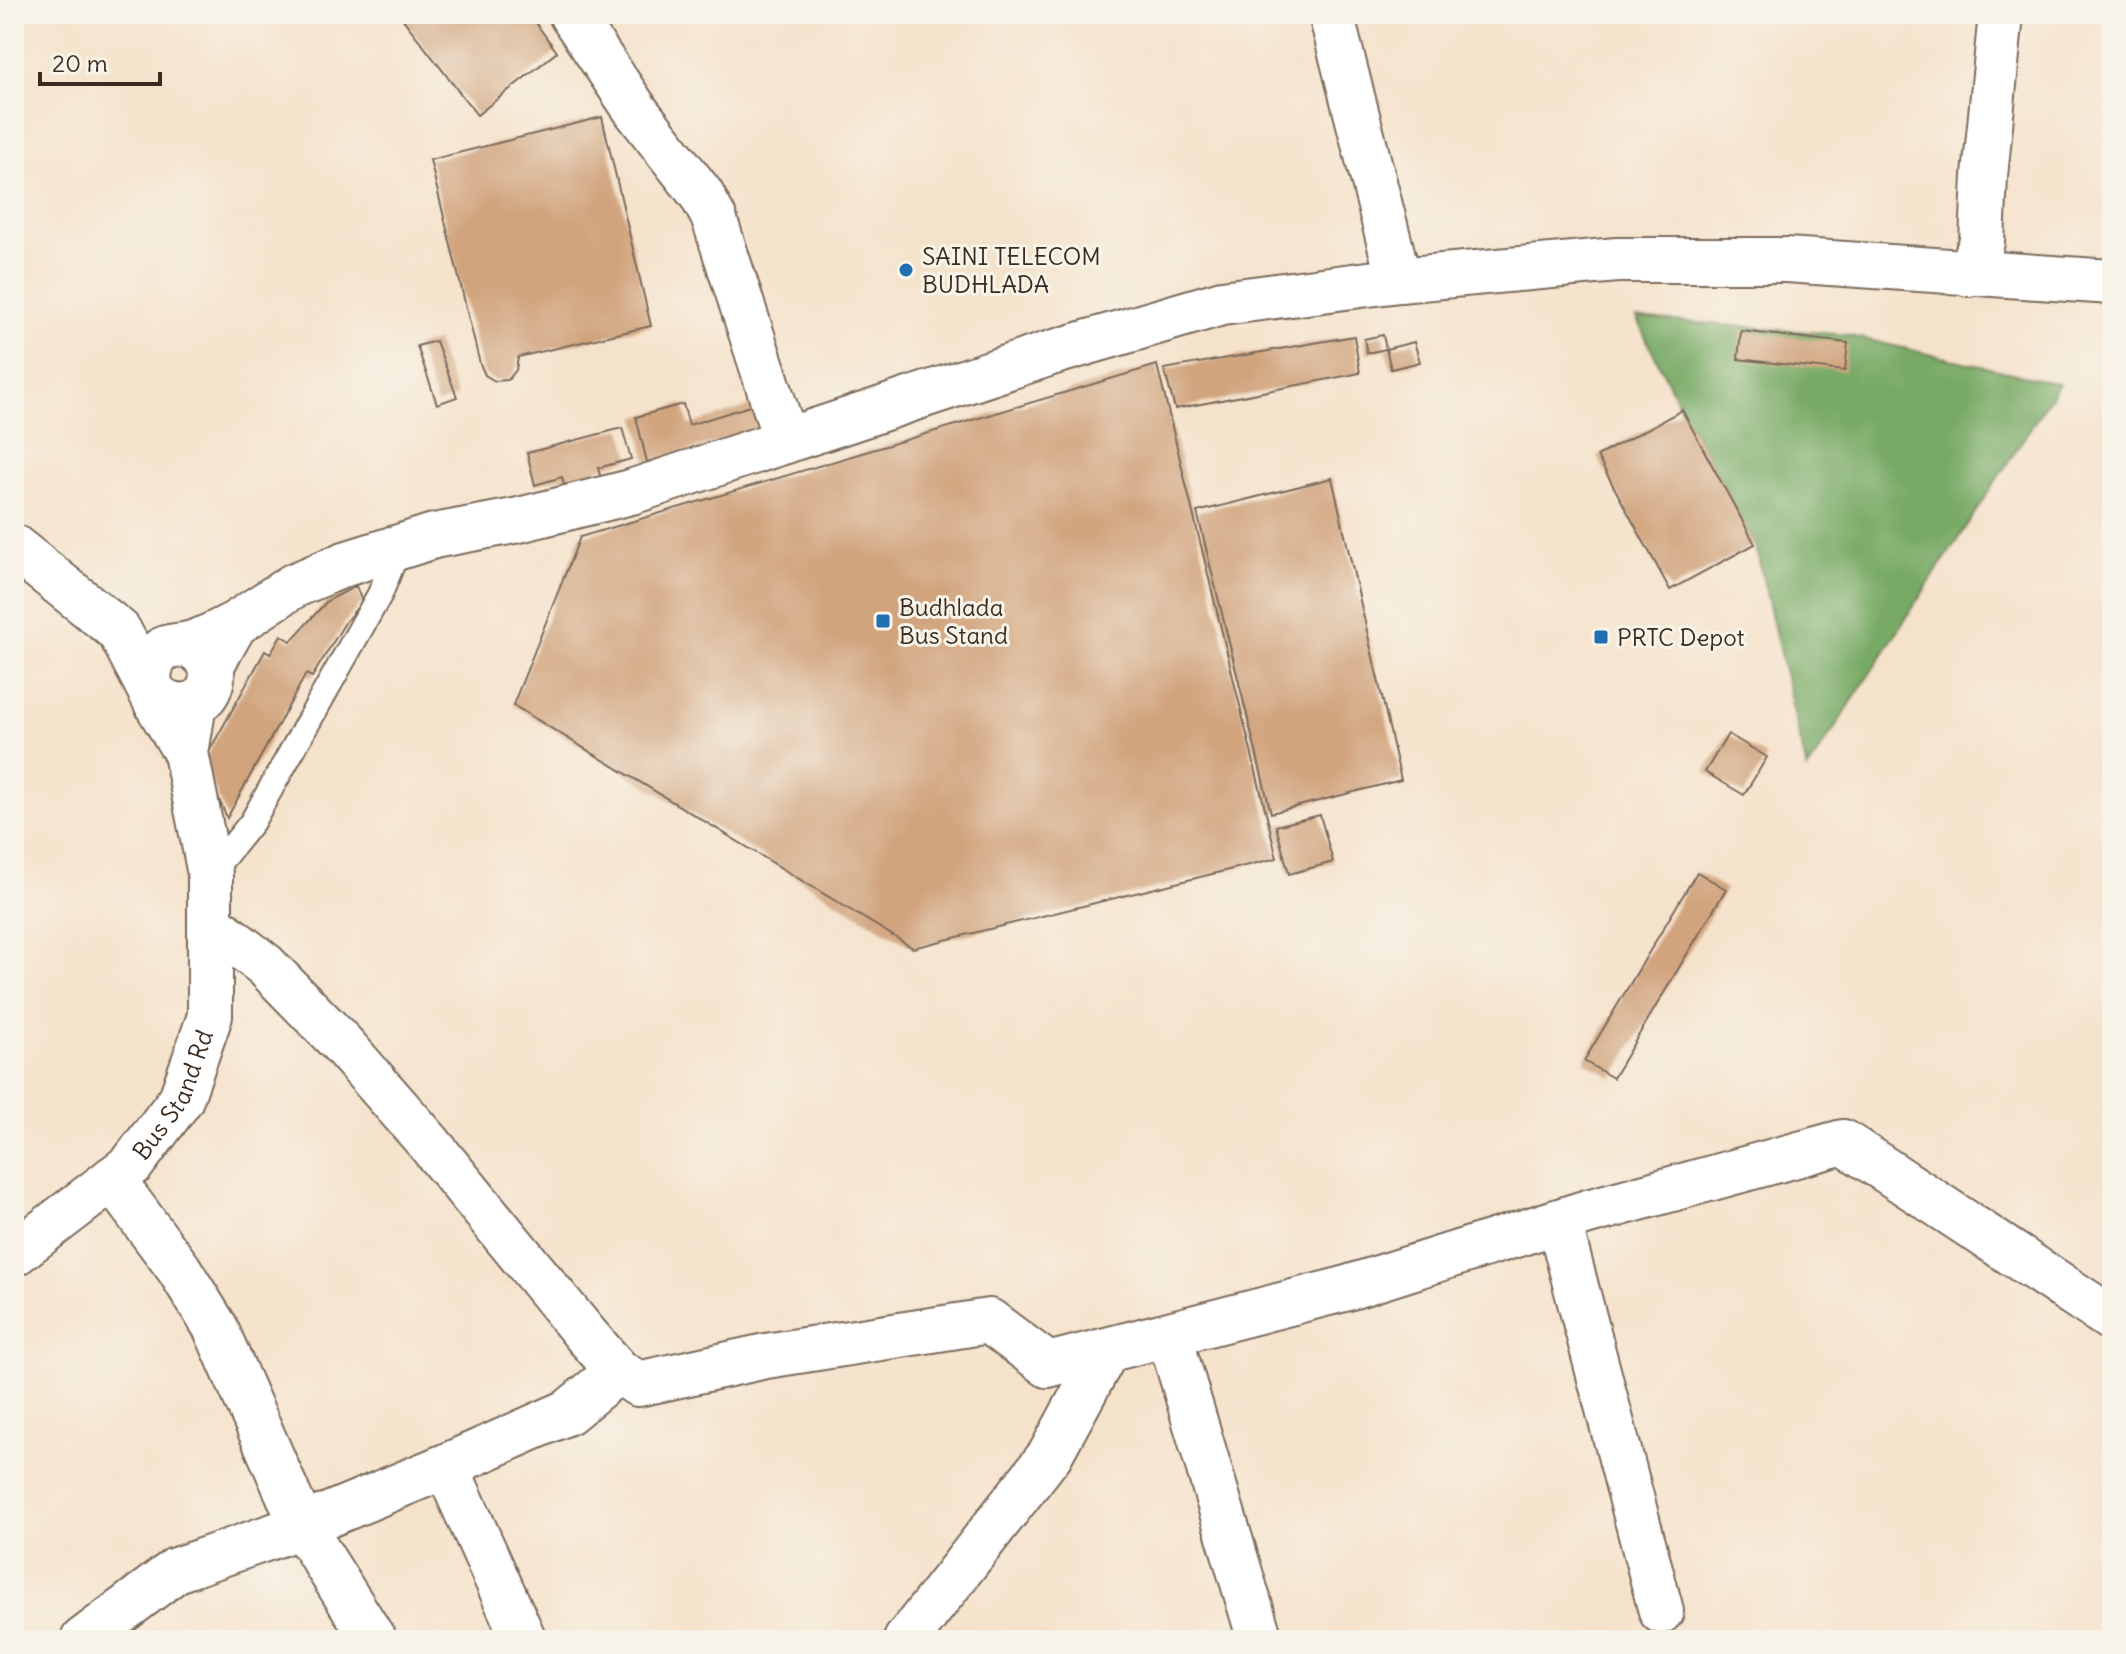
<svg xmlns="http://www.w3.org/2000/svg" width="2126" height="1654" viewBox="0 0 2126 1654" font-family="Delius,sans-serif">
  <rect width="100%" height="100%" fill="#f7f3e8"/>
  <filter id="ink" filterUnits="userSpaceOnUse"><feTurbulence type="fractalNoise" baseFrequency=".0125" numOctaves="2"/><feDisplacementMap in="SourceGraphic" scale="16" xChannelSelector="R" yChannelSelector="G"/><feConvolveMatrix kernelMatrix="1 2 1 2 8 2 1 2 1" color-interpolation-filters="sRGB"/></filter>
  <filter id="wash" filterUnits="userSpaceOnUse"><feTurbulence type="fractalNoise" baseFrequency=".006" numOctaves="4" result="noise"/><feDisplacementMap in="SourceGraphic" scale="32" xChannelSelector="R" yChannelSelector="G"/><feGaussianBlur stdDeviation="1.8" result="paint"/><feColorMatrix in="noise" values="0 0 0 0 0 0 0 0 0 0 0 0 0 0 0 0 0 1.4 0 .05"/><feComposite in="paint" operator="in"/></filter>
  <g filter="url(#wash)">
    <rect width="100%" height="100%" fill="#f5e2cb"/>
    <path fill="#78aa65" stroke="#5a6a42" stroke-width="2" d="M1636 318 1847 335 2059 384 1807 770 1755 544 1682 410Z"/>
    <g id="blocks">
      <path fill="#d1a47e" d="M399 14H529L557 52 477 115Z
        M602 117 651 326 518 357 516 370 508 380 495 381 485 375 480 364 430 160Z
        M1741 331 1848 343 1845 371 1738 359Z
        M1383 335 1386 349 1414 342 1420 362 1391 369 1386 349 1367 353 1364 339Z
        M1354 336 1360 373 1175 409 1164 369Z
        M436 341 457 397 437 404 417 346Z
        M1157 365 1277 858 913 948 513 705 580 537Z
        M683 404 689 425 753 405 761 430 647 462 636 417Z
        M1682 410 1755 544 1670 590 1597 456Z
        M622 428 631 459 598 468 601 479 565 488 562 477 535 485 527 453Z
        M1332 478 1401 780 1271 813 1197 512Z
        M356 586 362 602 346 621 312 677 306 674 227 818 203 762 211 748 265 651 270 654 281 635 291 641 327 601Z
        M1728 734 1767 757 1744 795 1705 772Z
        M1320 815 1333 862 1289 874 1276 826Z
        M1697 872 1726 889 1613 1078 1584 1061Z"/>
    </g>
  </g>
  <g filter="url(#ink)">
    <use href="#blocks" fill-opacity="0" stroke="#7c6a5b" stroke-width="2"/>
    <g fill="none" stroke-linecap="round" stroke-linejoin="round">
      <defs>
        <path id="service" d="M210 874 252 822 380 594 399 547"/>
        <path id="minor" d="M571 14 637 112 701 194 714 218 786 441
          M1331 14 1399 280
          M1969 274 1982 242 1985 176 2001 14
          M210 923 265 965 344 1046 428 1142 586 1335 618 1371 638 1384 766 1356 989 1321 1048 1365 1344 1289 1588 1212 1843 1142 2112 1319
          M1559 1222 1661 1611
          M1169 1334 1260 1640
          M446 1466 568 1412 618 1371
          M83 1640 176 1570 302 1526 215 1327 179 1269 112 1179
          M374 1640 302 1526 446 1466 524 1640
          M906 1640 1050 1455 1107 1350"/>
        <g id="tertiary">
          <path d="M14 547 119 631 159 708 186 753"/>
          <path d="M188 644C203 652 216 664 211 683 201 722 138 706 151 667 151 666 154 656 155 656 164 644 177 647 189 644 205 640 220 631 235 624"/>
          <path d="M211 666 235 624 293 586 345 564 434 536 519 520 631 492 1048 354 1222 303 1399 280 1617 260H1786L2112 282"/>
          <path id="s1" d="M14 1254 132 1164 181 1099 210 1016V874L186 753 194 704"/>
        </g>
      </defs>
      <use href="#service" stroke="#7c6a5b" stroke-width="28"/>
      <use href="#minor" stroke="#7c6a5b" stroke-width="48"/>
      <use href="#tertiary" stroke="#7c6a5b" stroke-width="48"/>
      <use href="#service" stroke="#fff" stroke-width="24"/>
      <use href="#minor" stroke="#fff" stroke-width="44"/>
      <use href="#tertiary" stroke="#fff" stroke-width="44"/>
    </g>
  </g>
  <g fill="#1f6fb2" stroke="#f7f3e8" stroke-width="3">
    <circle cx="906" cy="270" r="8"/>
    <rect x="875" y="613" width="16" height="16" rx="4"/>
    <rect x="1593" y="629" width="16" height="16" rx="4"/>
  </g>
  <g text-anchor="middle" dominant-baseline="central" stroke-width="6" stroke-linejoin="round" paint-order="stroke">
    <g font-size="24" fill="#3b2a1e" stroke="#f7f3e8" text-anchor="start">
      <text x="922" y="256">SAINI TELECOM<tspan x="922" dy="28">BUDHLADA</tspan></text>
      <text x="899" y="607">Budhlada<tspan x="899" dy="28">Bus Stand</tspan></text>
      <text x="1617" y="637">PRTC Depot</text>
    </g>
    <g font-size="24" fill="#3b2a1e" stroke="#f7f3e8">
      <text stroke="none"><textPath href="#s1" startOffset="230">Bus Stand Rd</textPath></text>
    </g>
  </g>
  <rect width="2126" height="1654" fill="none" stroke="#f7f3e8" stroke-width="48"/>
  <path d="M40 72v12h120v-12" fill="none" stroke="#3b2a1e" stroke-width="4"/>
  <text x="52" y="72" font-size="24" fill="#3b2a1e" stroke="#f7f3e8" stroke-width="6" paint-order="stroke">20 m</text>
</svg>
